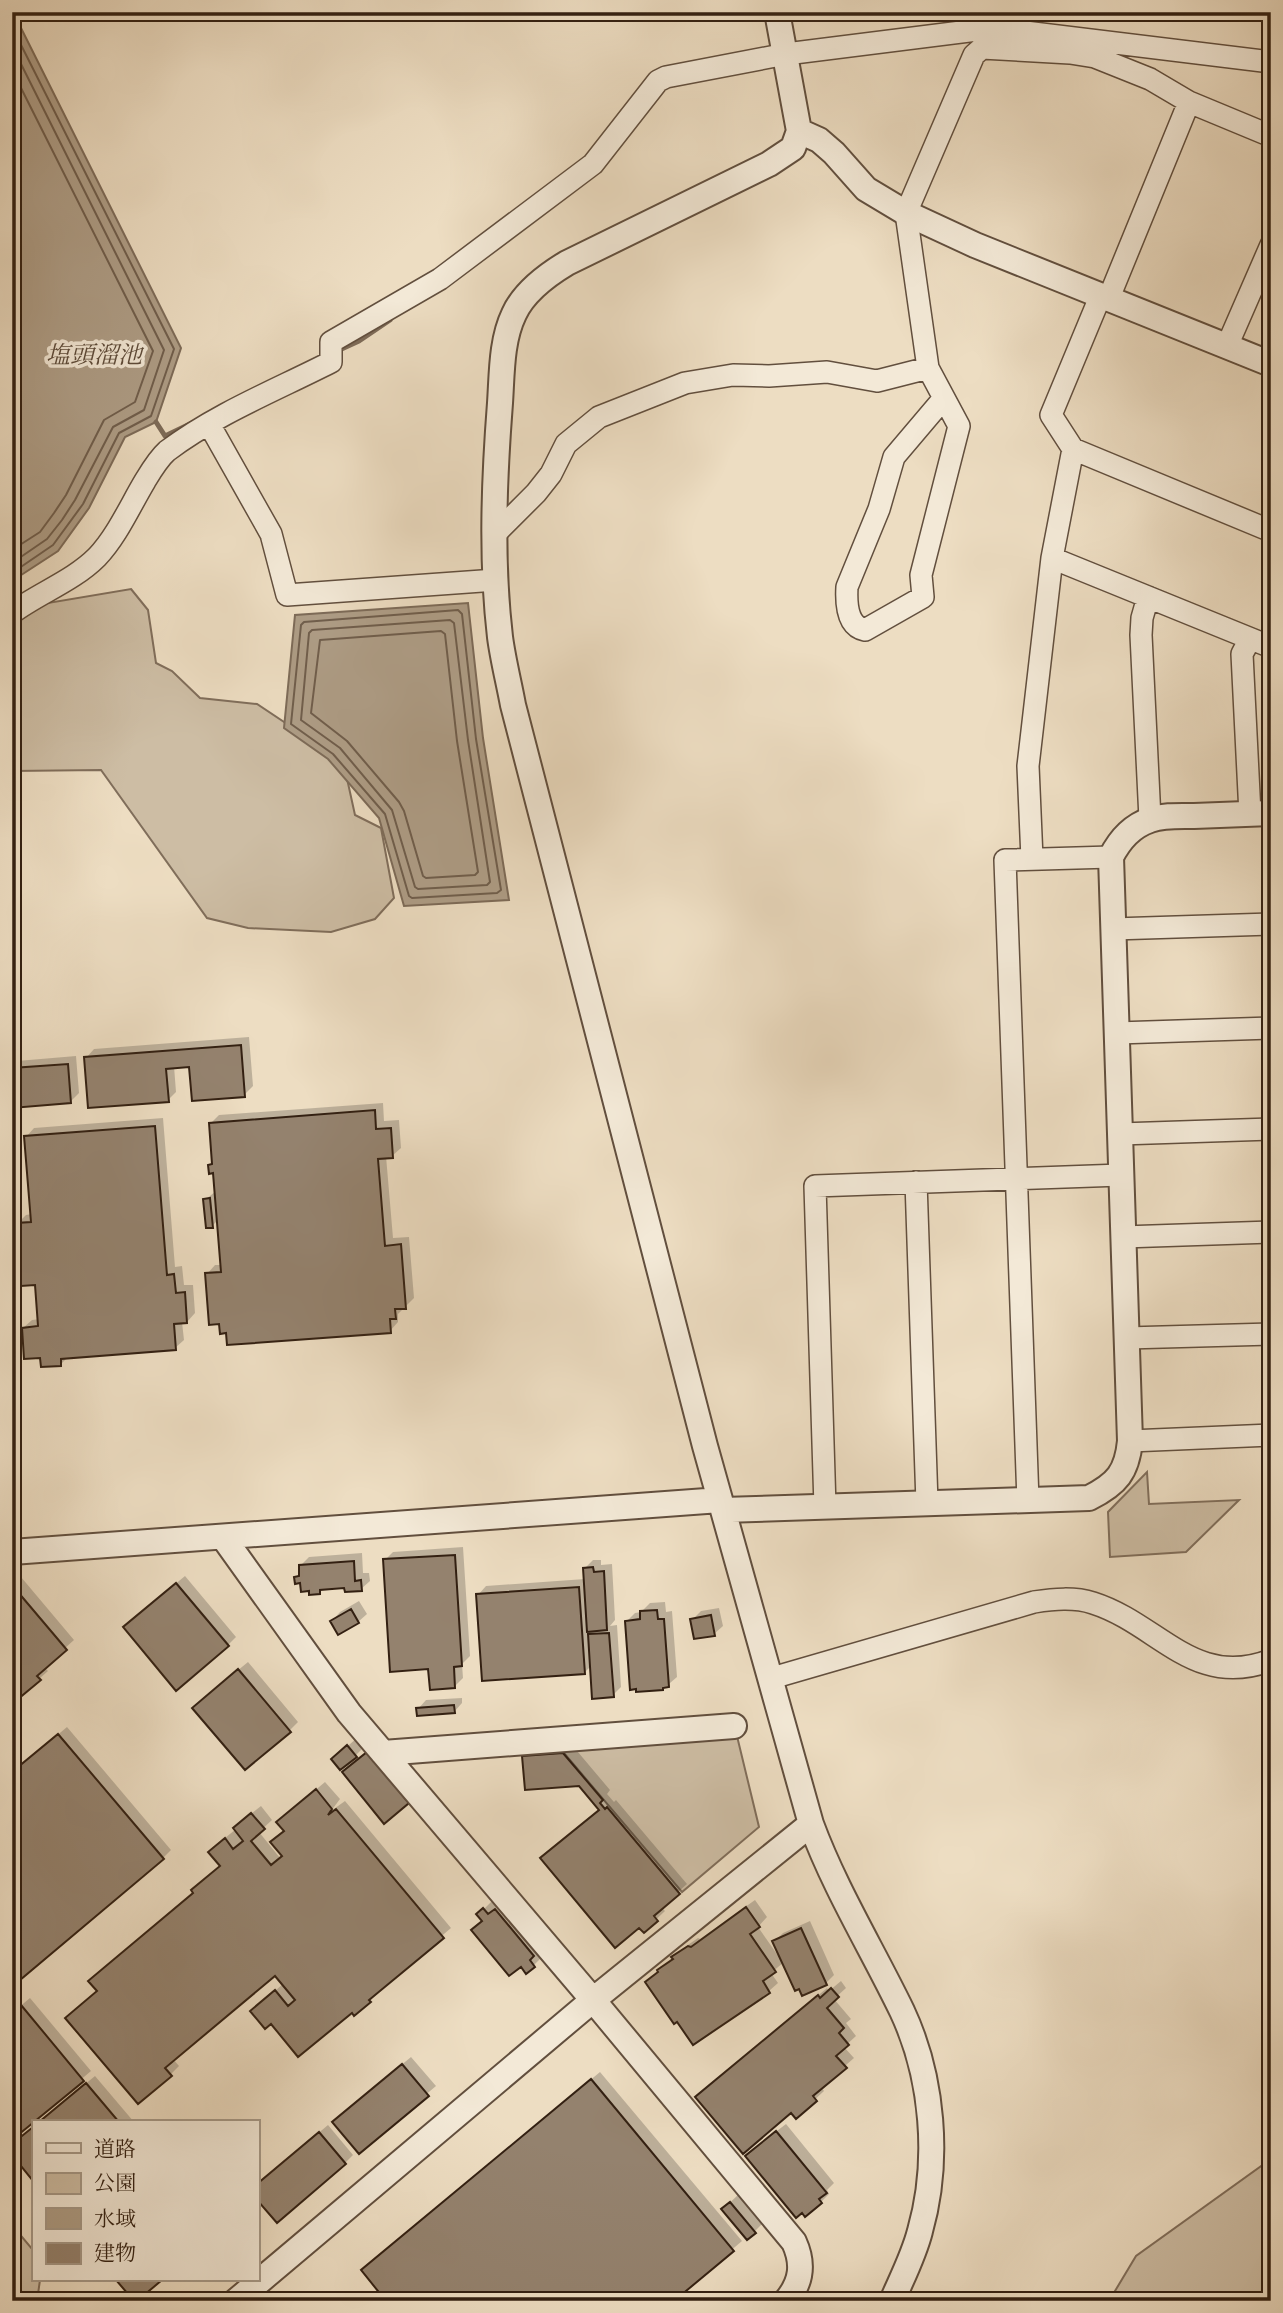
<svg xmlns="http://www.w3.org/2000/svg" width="1283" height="2313" viewBox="0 0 1283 2313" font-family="'IM FELL French Canon','Noto Serif JP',serif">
  <rect width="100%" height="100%" fill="#edddc2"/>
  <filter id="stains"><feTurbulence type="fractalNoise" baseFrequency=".00286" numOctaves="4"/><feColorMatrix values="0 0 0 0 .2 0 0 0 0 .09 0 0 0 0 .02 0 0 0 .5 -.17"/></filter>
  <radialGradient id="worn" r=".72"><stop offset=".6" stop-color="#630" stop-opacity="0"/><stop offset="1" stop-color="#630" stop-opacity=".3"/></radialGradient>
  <path fill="#cdbda4" stroke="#806e5b" stroke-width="2" d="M131 589 148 610 156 663 172 671 200 698 257 704 311 740 346 774 355 815 381 828 394 898 375 919 331 932 248 928 207 918 101 770 12 771V609Z
    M1147 1472 1149 1504 1239 1500 1186 1552 1110 1557 1108 1512Z
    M736 1732 759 1827 682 1892 558 1746Z
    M1271 2159V2301H1109L1136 2256Z
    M12 2225 33 2250V2280H40L37 2301H12Z"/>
  <path fill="#ae9d86" stroke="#7d6b58" stroke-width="2" d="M13 12 181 348 156 422 125 437 89 508 58 551 12 581Z
    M468 603 483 738 509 900 404 906 379 818 328 759 284 728 295 615Z"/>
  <path fill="#0003" d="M249 1037 253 1086 244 1095 191 1065 174 1066 176 1092 168 1100 86 1058 94 1049Z
    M76 1056 79 1093 70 1102 12 1106V1066L17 1061Z
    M383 1103 384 1121 399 1120 401 1148 392 1156H386L393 1238 409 1237 414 1298 398 1314V1322L390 1331H228L207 1274 215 1265H222L219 1219 212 1226 205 1200 216 1191 215 1171 210 1165 213 1162 211 1123 219 1115Z
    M163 1118 175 1267 182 1266 184 1285H193L195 1313 187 1322H182L184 1340 175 1348 68 1357 61 1364 42 1356 23 1328 32 1320 40 1319 37 1283 18 1223 26 1215 32 1214 26 1137 34 1128Z
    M463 1547 470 1656 462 1664 463 1678 455 1686 430 1668 385 1560 393 1552Z
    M362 1553 363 1573H369L370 1581 361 1589 346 1586 323 1588 319 1592 296 1577 301 1572 300 1566 309 1557Z
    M593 1560H601V1565L612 1564 615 1620 610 1626 617 1625 621 1687 613 1695 592 1665 584 1673 478 1595 486 1586 585 1579 584 1569Z
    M185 1576 236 1637 228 1645 133 1619Z
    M21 1577 74 1640 44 1667 48 1671 39 1679 12 1702V1584Z
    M359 1601 367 1614 358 1622 332 1621 340 1612Z
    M665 1602 666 1612 672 1611 677 1677 663 1689 627 1621 635 1613 641 1612 650 1603Z
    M719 1608 723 1626 714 1634 692 1620 701 1611Z
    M248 1662 298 1722 290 1730 203 1699Z
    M462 1698V1703L454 1712 418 1709 426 1700Z
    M67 1727 171 1850 163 1858 12 1773Z
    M357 1738 364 1747 356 1755 342 1751Z
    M572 1745 610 1790 607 1794 614 1802 616 1800 687 1884 661 1907 665 1911 644 1931 600 1809 580 1784 524 1757 532 1748Z
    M325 1782 340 1799 331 1811 345 1801 451 1928 377 1991 378 1993 370 2001 352 2011 299 2055 261 2003 284 1983 275 1973 173 2059 179 2066 170 2075 99 1991 221 1865 219 1843 236 1829 243 1820 261 1806 272 1820 259 1832 280 1858 283 1855 287 1814Z
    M755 1900 767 1917 758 1927 779 1957 775 1941 783 1933 810 1921 834 1975 826 1983 784 1962 771 1973 778 1983 769 1991 694 2043 647 1982 682 1949 698 1938 700 1939Z
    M492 1901 497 1907 504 1902 542 1957 534 1965 479 1914Z
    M841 1981 846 1988 834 1999 851 2019 846 2023 856 2036 844 2047 854 2058 821 2087 824 2091 796 2117 791 2111 706 2089 827 1988 829 1991Z
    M30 1998 91 2071 12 2138V2013Z
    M411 2057 436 2086 359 2151 342 2114Z
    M600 2072 742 2241 672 2301 371 2262Z
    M95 2076 134 2122H39Z
    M786 2124 834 2183 827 2190 829 2194 821 2202 756 2147Z
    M328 2125 353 2155 345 2163 260 2182Z
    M739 2194 763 2223 755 2231 723 2209Z"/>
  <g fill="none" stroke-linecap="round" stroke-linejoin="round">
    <path stroke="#705e4c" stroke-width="2" d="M12 27 174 349 151 416 119 433 83 504 53 545 12 573
      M12 46 164 350 144 410 113 427 75 500 62 520 47 539 12 563
      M12 70 153 351 135 402 104 420 66 495 54 513 40 532 12 550
      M458 610 462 614 476 739 501 890 497 893 412 898 409 896 385 814 333 754 291 724 301 625 304 622Z
      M450 620 454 623 468 740 490 882 487 885 418 889 415 887 392 810 340 748 301 720 309 633 312 630Z
      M441 631 445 634 457 741 478 872 475 875 426 878 423 876 404 811 399 802 347 741 311 713 320 640Z"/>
    <path stroke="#7d6b58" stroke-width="5" d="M335 352 359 341 390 320
      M156 422 165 436 192 423"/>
  </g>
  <path fill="#94826e" stroke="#332012" stroke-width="2" d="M241 1045 245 1097 192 1101 189 1067 166 1069 169 1102 88 1108 84 1057Z
    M68 1064 71 1103 12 1108V1068Z
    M375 1110 376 1129 391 1128 393 1158 378 1159 385 1246 401 1244 406 1309H395L396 1319H390L391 1333 227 1345 226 1333 220 1334 219 1324 209 1325 205 1273 221 1272 213 1173 209 1174 208 1165 212 1164 209 1123Z
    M155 1126 167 1275 174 1274 176 1293 185 1292 187 1323 174 1324 176 1350 61 1359V1366L41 1367 40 1358 24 1359 22 1328 38 1326 35 1285 21 1286 16 1223 31 1222 24 1136Z
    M210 1198 213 1228H206L203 1199Z
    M455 1555 462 1666 454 1667 455 1688 430 1690 428 1669 390 1672 383 1559Z
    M354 1561 355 1581 361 1580 362 1591 345 1592 344 1588 320 1590V1594L309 1595V1591L301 1592 300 1583 295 1584 294 1577 299 1576V1565Z
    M593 1567 594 1572 604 1571 607 1630 587 1632 583 1568Z
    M176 1583 229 1646 176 1691 123 1627Z
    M12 1585 67 1650 37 1676 41 1680 12 1704Z
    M579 1587 585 1674 482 1681 476 1594Z
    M351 1609 359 1623 338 1635 330 1621Z
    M657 1610 658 1619H664L669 1687 663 1688V1690L636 1692V1689L630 1690 625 1621 640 1619V1611Z
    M711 1615 715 1636 694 1639 690 1619Z
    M609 1633 614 1697 592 1699 588 1634Z
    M238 1669 291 1732 245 1770 192 1708Z
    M454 1705 455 1713 417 1716 416 1708Z
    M58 1734 164 1859 20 1980 12 1970V1772Z
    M347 1745 357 1757 340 1770 331 1759Z
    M367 1752 409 1803 384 1824 342 1772Z
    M563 1753 603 1800 600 1803 605 1809 607 1807 680 1894 654 1916 658 1921 644 1933 639 1928 615 1948 540 1858 599 1810 579 1786 525 1790 522 1756Z
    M316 1789 332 1809 328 1815 336 1809 444 1938 369 2000 371 2002 354 2016 352 2013 298 2057 271 2024 265 2029 250 2011 275 1990 288 2006 295 2000 275 1976 165 2068 172 2076 138 2104 65 2018 97 1991 88 1981 193 1893 191 1890 220 1866 208 1852 225 1838 233 1849 243 1841 233 1828 251 1813 265 1829 251 1841 271 1865 282 1856 270 1842 284 1831 276 1822Z
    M746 1907 760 1927 750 1934 776 1972 763 1981 770 1993 693 2045 677 2022 674 2024 645 1982 658 1972 657 1970 673 1959 671 1957 688 1946 691 1947Z
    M483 1908 488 1914 495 1909 534 1956 530 1960 535 1967 526 1974 521 1967 509 1976 471 1930 482 1921 476 1914Z
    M801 1928 827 1985 802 1996 799 1989 795 1991 772 1941Z
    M831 1988 839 1997 827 2008 844 2028 839 2033 849 2045 836 2056 847 2068 813 2096 817 2101 796 2119 791 2113 743 2154 695 2097 818 1995 820 1998Z
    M21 2005 84 2081 12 2140V2012Z
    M402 2064 429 2096 359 2154 332 2122Z
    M591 2079 734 2251 674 2301H386L361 2270Z
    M86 2083 119 2122H39Z
    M33 2127V2181L12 2155V2144Z
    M776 2131 827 2193 819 2199 822 2203 805 2217 802 2213 796 2218 745 2156Z
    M319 2132 346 2164 277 2223 257 2200V2184Z
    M730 2202 756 2233 747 2240 721 2209Z
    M116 2280H162L137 2301H134Z"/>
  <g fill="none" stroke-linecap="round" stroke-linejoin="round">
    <defs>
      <path id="minor" d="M1100 297 1051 415 1073 449 1271 531
        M1108 300 1189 102
        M1227 346 1271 245
        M928 368 959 426 921 575 923 597 865 630C847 626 846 604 847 587L879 509 894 457 944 398
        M209 424 271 534 287 595 496 580
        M494 535 536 493 551 474 566 444 599 417 685 383 733 375 769 376 827 372 877 381 928 368 906 213 974 55 982 48 1070 53 1095 57 1150 79 1189 102 1271 136
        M1052 558 1271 647
        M1148 597 1142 618 1141 635 1150 819
        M12 613C39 593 73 581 97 557 117 536 130 506 145 481 151 471 158 459 167 451 216 414 276 390 331 362V342L440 279 593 164 658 81 666 77 786 54 993 28 1271 62
        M1250 814 1242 654 1250 639
        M1032 859 1028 766 1052 558 1073 449
        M1113 929 1271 924
        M1117 1033 1271 1028
        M1120 1134 1271 1129
        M916 1182 927 1503
        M1123 1237 1271 1232
        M1127 1338 1271 1334
        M1130 1441 1271 1435
        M1028 1501 1005 860 1111 857
        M825 1507 815 1186 1121 1175
        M772 1678 1034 1602C1054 1599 1074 1597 1093 1603 1159 1624 1194 1690 1271 1660"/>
      <path id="tertiary" d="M777 12 799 131 793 148 769 164 567 263C547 275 524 292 514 314 501 341 502 374 500 403 494 481 491 560 500 637 503 660 509 683 513 705L705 1446 811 1824C835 1889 872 1949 902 2011 933 2077 940 2161 920 2231 914 2255 902 2278 892 2301
        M799 131 819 140 834 153 866 189 906 213 975 245 1271 364
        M723 1510 1089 1498C1117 1484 1127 1472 1130 1441L1111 857C1119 841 1132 826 1150 820 1163 815 1180 816 1194 816 1219 815 1245 814 1271 813
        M223 1537 349 1713 593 2000 794 2242C804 2264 802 2282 786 2301
        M12 1552 720 1500
        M383 1753 734 1726
        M236 2301 593 2000 811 1824"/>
    </defs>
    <use href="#minor" stroke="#624f3e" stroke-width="24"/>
    <use href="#tertiary" stroke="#624f3e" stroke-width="28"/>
    <use href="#minor" stroke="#f3e9d7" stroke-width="21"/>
    <use href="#tertiary" stroke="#f3e9d7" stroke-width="24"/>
  </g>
  <g text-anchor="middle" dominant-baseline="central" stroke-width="7" stroke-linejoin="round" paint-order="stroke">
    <g font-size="24" font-style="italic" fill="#5e4c3b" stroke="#f3e9d7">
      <text x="94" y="355">塩頭溜池</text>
    </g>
  </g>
  <rect width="1283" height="2313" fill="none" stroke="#edddc2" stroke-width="42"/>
  <rect x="14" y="14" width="1255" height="2285" fill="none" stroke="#332012" stroke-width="3.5"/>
  <rect x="21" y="21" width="1241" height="2271" fill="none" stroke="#332012" stroke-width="2"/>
  <rect x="32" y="2120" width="228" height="161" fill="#f3e9d7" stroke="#a69988" stroke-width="2"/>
  <rect x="46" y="2143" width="35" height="10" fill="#f3e9d7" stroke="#a69988" stroke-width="2"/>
  <text x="94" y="2156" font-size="21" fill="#332012">道路</text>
  <rect x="46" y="2173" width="35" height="21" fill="#cdbda4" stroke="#a69988" stroke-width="2"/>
  <text x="94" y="2190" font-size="21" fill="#332012">公園</text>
  <rect x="46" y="2208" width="35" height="21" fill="#ae9d86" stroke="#a69988" stroke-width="2"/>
  <text x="94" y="2226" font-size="21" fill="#332012">水域</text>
  <rect x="46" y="2243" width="35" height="21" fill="#94826e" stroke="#a69988" stroke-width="2"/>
  <text x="94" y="2260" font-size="21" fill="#332012">建物</text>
  <rect width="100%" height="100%" filter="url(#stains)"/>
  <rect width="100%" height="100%" fill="url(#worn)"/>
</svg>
